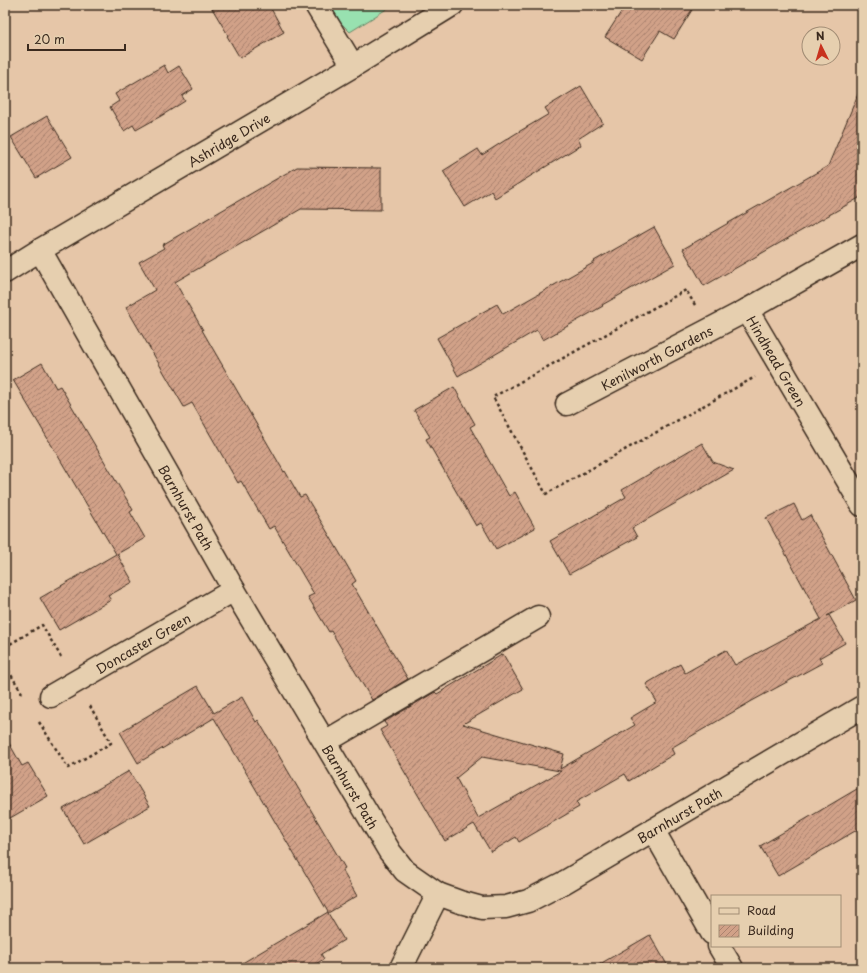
<svg xmlns="http://www.w3.org/2000/svg" width="867" height="973" viewBox="0 0 867 973" font-family="'Playpen Sans',sans-serif">
  <defs>
    <pattern id="building-hatch" width="6" height="6" patternUnits="userSpaceOnUse"><rect width="6" height="6" fill="#d1a188"/><path d="M-1 1l2-2M0 6l6-6M5 7l2-2" fill="none" stroke="#ab836f"/></pattern>
  </defs>
  <rect width="100%" height="100%" fill="#e6c6a8"/>
  <filter id="ink" filterUnits="userSpaceOnUse"><feTurbulence type="fractalNoise" baseFrequency=".025" numOctaves="2"/><feDisplacementMap in="SourceGraphic" scale="8" xChannelSelector="R" yChannelSelector="G"/><feConvolveMatrix kernelMatrix="1 2 1 2 8 2 1 2 1" color-interpolation-filters="sRGB"/></filter>
  <g filter="url(#ink)">
    <path fill="#98e1b0" stroke="#6a8667" d="M330 5H393L350 32 341 23Z"/>
    <path fill="url(#building-hatch)" stroke="#3b2a1e" fill-rule="evenodd" d="M210 5H269L284 32 240 58 227 36 228 35Z
      M617 5H695L674 39 660 31 642 59 605 37 623 9Z
      M164 65 168 73 179 66 193 89 182 96 185 101 161 116 136 130 133 125 124 131 110 107 119 101 115 94Z
      M581 86 603 123 578 139 581 145 495 198 491 191 465 207 443 171 478 149 482 155 515 134 549 114 545 108Z
      M861 87H862V191L859 198 704 286 683 249 828 166Z
      M47 116 72 157 36 178 11 137Z
      M297 167 381 168V210L301 209 175 282 203 330H202L284 472 285 471 300 497 305 495 331 538 356 581 352 584 408 679 372 700 331 631 329 632 308 597 314 594 274 526 269 529 241 481 238 483 192 403 184 407 126 307 155 290 139 262 164 248 162 245Z
      M654 227 675 264 602 305 603 306 543 340 537 330 458 376 437 338 497 304 503 314 595 262 594 261Z
      M42 363 56 388 60 386 133 510 130 512 145 538 117 554 133 582 108 596 111 600 59 630 40 598 116 554 13 380Z
      M454 387 475 424 470 427 509 496 515 492 535 528 496 549 481 523 476 526 426 439 430 437 414 410Z
      M702 443 713 462 734 470 632 528 637 537 569 574 550 541 626 497 622 490Z
      M794 504 802 520 810 515 856 600 827 616 829 615 845 643 819 658 822 663 752 701 671 748 674 754 629 781 625 774 576 802 579 807 519 842 516 837 491 852 474 824 445 841 380 730 387 726 384 722 435 692 437 694 503 654 523 689 463 724 564 754 560 769 635 725 630 718 657 702 646 684 680 664 685 673 726 650 735 665 821 619 766 518ZM482 757 560 771H561L478 818 456 778Z
      M198 686 214 713 242 697 256 722 258 720 345 868 342 870 357 896 328 913 344 940 321 954 324 959 309 968H234L328 912 214 718 138 763 120 732Z
      M5 736 22 766 28 763 48 796 5 821Z
      M129 771 150 806 84 844 63 809Z
      M862 786V827L778 876 760 846Z
      M650 935 669 968H593Z"/>
    <g fill="none" stroke-linecap="round" stroke-linejoin="round">
      <defs>
        <g id="minor">
          <path d="M316 5 353 66"/>
          <path id="s1" d="M862 245 747 310 862 505"/>
          <path id="s2" d="M40 250 234 590 390 852 405 871 438 894 460 902 482 908 506 907 528 901 563 883 862 707"/>
          <path id="s3" d="M5 272 40 250 353 66 452 5"/>
          <path id="s4" d="M567 404 747 310"/>
          <path id="s5" d="M51 696 234 590"/>
          <path d="M325 742 538 617"/>
          <path d="M653 830 712 933"/>
          <path d="M719 946 732 968"/>
          <path d="M401 968 438 894"/>
        </g>
      </defs>
      <use href="#minor" stroke="#3b2a1e" stroke-width="25"/>
      <path stroke="#3b2a1e" stroke-width="2.5" stroke-dasharray="3 3" stroke-linecap="butt" d="M695 305 686 290 493 397 546 494 755 377
        M5 647 42 625 61 657
        M5 665 22 693
        M39 722 68 768 111 743 90 706"/>
      <use href="#minor" stroke="#e6cfaf" stroke-width="22"/>
    </g>
  </g>
  <g text-anchor="middle" dominant-baseline="central" stroke-width="4" stroke-linejoin="round" paint-order="stroke">
    <g font-size="13" fill="#3b2a1e" stroke="#e6cfaf">
      <text stroke="none"><textPath href="#s3" startOffset="260">Ashridge Drive</textPath></text>
      <text stroke="none"><textPath href="#s4" startOffset="101">Kenilworth Gardens</textPath></text>
      <text stroke="none"><textPath href="#s1" startOffset="191">Hindhead Green</textPath></text>
      <text stroke="none"><textPath href="#s2" startOffset="296">Barnhurst Path</textPath></text>
      <text stroke="none"><textPath href="#s5" startOffset="106">Doncaster Green</textPath></text>
      <text stroke="none"><textPath href="#s2" startOffset="620">Barnhurst Path</textPath></text>
      <text stroke="none"><textPath href="#s2" startOffset="1028">Barnhurst Path</textPath></text>
    </g>
  </g>
  <rect width="867" height="973" fill="none" stroke="#e6cfaf" stroke-width="20"/>
  <rect x="10" y="10" width="847" height="953" fill="none" stroke="#3b2a1e" stroke-width="1.5" filter="url(#ink)"/>
  <rect x="711" y="895" width="130" height="52" fill="#e6cfaf" stroke="#a28d75"/>
  <rect x="719" y="908" width="20" height="6" fill="#e6cfaf" stroke="#a28d75"/>
  <text x="747" y="915" font-size="12" fill="#3b2a1e">Road</text>
  <rect x="719" y="925" width="20" height="12" fill="url(#building-hatch)" stroke="#a28d75"/>
  <text x="747" y="935" font-size="12" fill="#3b2a1e">Building</text>
  <g transform="translate(821 46) rotate(355)"><circle r="19" fill="#e6cfaf" stroke="#a28d75"/>
  <path d="M0-3L7 15L0 10L-7 15Z" fill="#c8321e"/>
  <text y="-6" font-size="11" font-weight="bold" text-anchor="middle" fill="#3b2a1e">N</text>
  </g>
  <path d="M28 44v6h97v-6" fill="none" stroke="#3b2a1e" stroke-width="2"/>
  <text x="34" y="44" font-size="12" fill="#3b2a1e" stroke="#e6cfaf" stroke-width="3" paint-order="stroke">20 m</text>
</svg>
